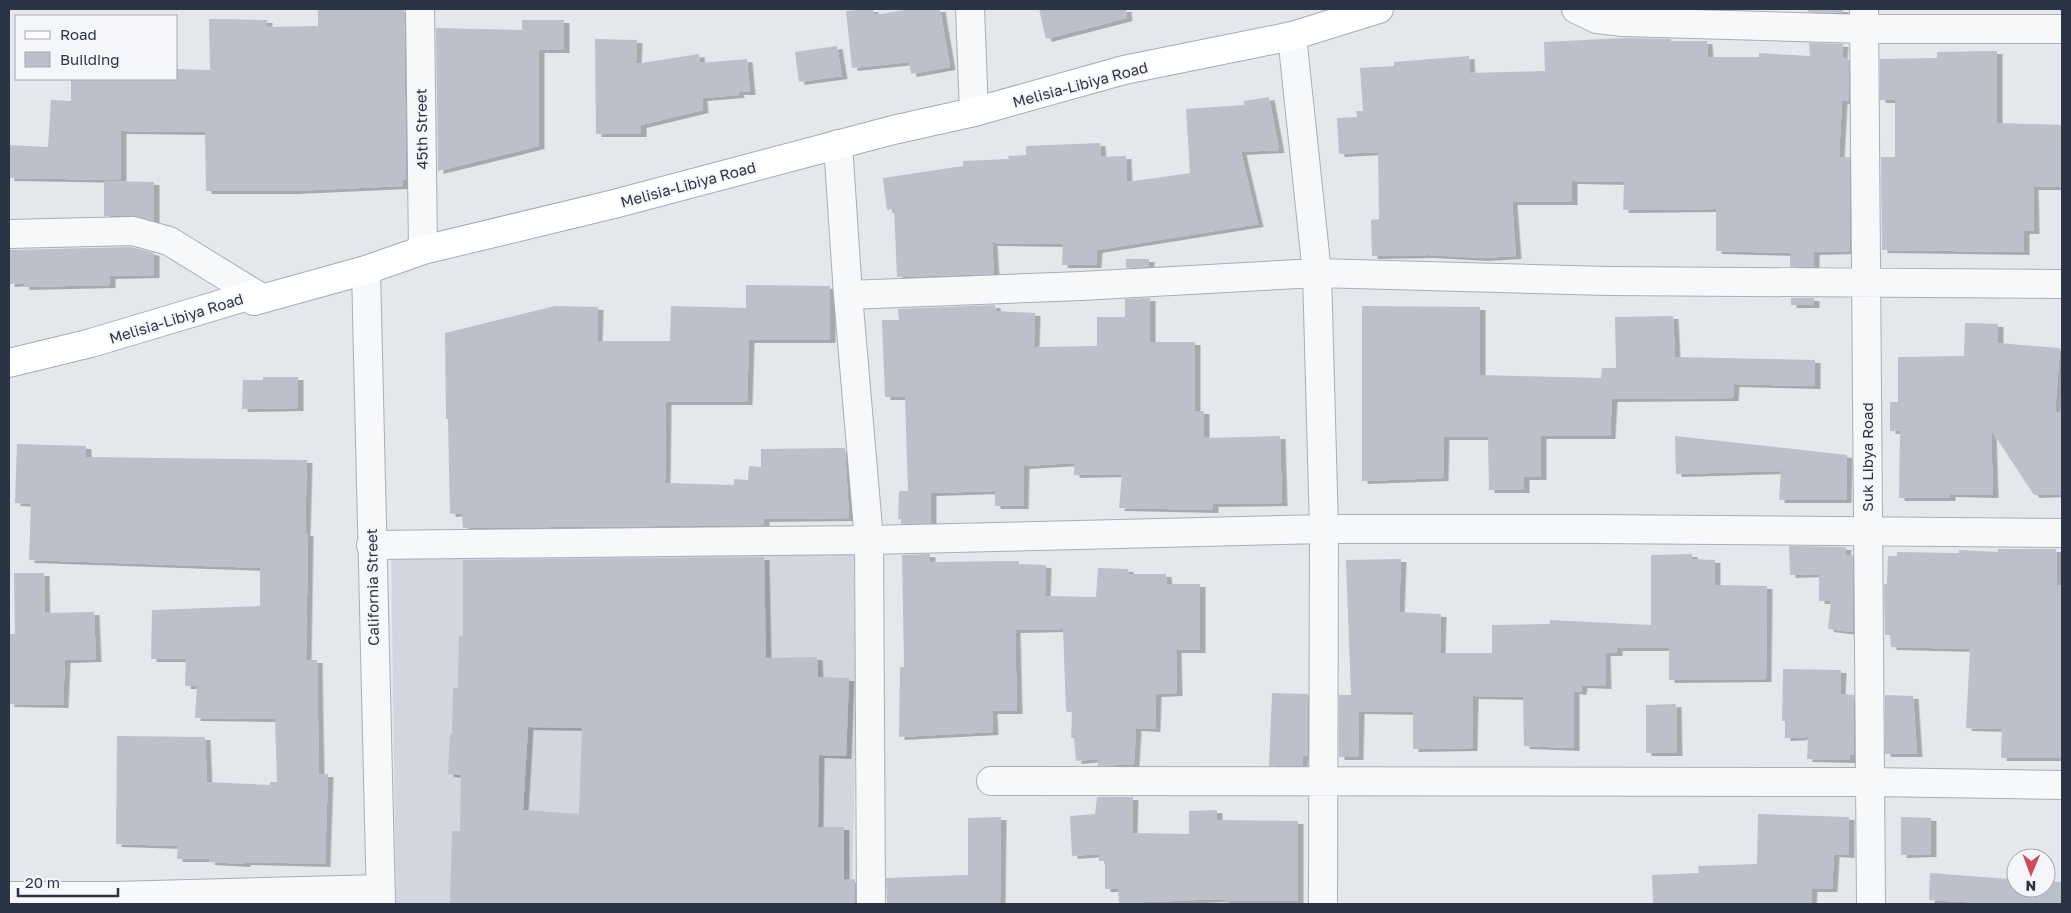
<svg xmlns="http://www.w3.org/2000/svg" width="2071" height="913" viewBox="0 0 2071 913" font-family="'Golos Text',sans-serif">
  <defs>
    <filter id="shadow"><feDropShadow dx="5.5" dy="3" stdDeviation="0" flood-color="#0004"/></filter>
  </defs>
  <rect width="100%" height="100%" fill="#e4e7ec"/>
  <path fill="#d2d6de" d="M391 546 859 550 852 904H396Z"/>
  <path fill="#bbc0ca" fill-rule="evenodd" filter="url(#shadow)" d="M318 9H404L406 179 403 180V186L292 191H206L205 132 121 131V180L9 178V145L48 147 51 100 71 101V79H176V69L210 70 209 19 267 20V27L318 26Z
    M873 9 874 15 912 9H940L950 67 911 74 909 62 852 68 846 11Z
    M1039 9H1126L1127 18 1046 39Z
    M1808 9H1843V13L1808 12Z
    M522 20H564V50H539V146L438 171 436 28 522 30Z
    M1626 38 1671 39V41H1707L1708 57H1759V53L1810 56 1809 43 1843 44 1842 57 1849 60V101H1842L1839 157H1850V251L1814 252V267H1790V253L1716 251V209L1623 210 1624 182 1572 181V202H1512L1516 256 1482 258 1429 255 1372 256 1371 220 1379 219 1378 152 1339 154 1337 118 1357 117 1356 111H1363L1360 68 1394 66V62L1469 56 1470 73 1545 71 1544 42Z
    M595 39 637 40 636 64 699 54 700 63 747 59 750 92H738L739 95 702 98 703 110 641 125V134H596Z
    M837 46 842 76 799 82 795 52Z
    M1997 51V123L2062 125V187H2033L2034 231H2024V252L1882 250 1881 157H1895V100H1880V59L1937 58V52Z
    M1269 97 1279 150 1241 152 1258 224 1097 250 1096 265H1062L1063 244 992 243 994 274 897 277 894 209 887 210 883 178 963 166V161L1009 159 1008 156 1026 155V146L1100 143 1101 157 1126 156 1127 182 1190 173 1186 109 1244 105V101Z
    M104 181 154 182V221L133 215 104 216Z
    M131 247 154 253V275L110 276V285L24 287V283L9 284V250Z
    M1126 259H1149V267L1126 268Z
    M746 285 830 286V340H749L747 402H666L665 483 734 485V479L748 480 749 466 761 467V449L845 448 849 518 764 519V525L463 528 462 513 450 514 448 419H446L445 333 555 306 598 307 597 341H670L671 306 746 308Z
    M1150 298V342H1195V411H1204V438L1280 436 1282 503 1213 504V510L1119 508 1122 474 1074 475V463L1024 466 1023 506H995V491L931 493V523L901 524V519H898L899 491H908L905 397H885L882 320H899L898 309 995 305 996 311 1035 313 1034 347 1097 346V317H1125V299Z
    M1791 298H1814V305H1791Z
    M1362 306 1480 307V375L1601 378 1602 368H1616L1615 317 1673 316 1675 357 1815 360V386L1734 384 1733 398 1612 399 1610 436H1541V477H1524V490H1489L1488 437H1444L1443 478 1362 481Z
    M1965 323 1998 324V343L2060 348 2055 412H2062V494L2034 495 1991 430 1993 495 1950 494V498H1899L1900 431H1890V402H1898V357L1964 356Z
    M263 377H298V408L242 409 243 380H263Z
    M1675 436 1847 455 1846 500H1779L1781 471 1676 474Z
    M17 444 86 446V457L307 460 305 533H308L306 660H317L319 774H328L325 864 245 862V864L209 862 210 859H177L178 846 116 844 117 736 205 737 207 782 270 785V782H277L275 719 195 718 197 686H185L186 659H151L152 610 260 606V568L29 560 31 504 15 503Z
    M1789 546 1846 547 1845 555H1853V632L1828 629 1831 601H1819V574L1790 575Z
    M1998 549H2056L2057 585H2062V758H2001L2002 729 1966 728 1970 649 1891 647 1890 635H1885L1884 584H1887L1888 556H1897V552L1959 553V550L1998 552Z
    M930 554V562L1019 561V564L1046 565 1045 596 1096 597 1098 568 1128 569 1129 574H1166L1167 584H1200V650H1176L1177 693 1156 694 1155 729 1136 728 1134 764 1098 766V759L1076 761 1074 738H1071L1072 712H1067L1066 710 1063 629 1015 630 1017 711H992L993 732 899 737 900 667H904L902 555Z
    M1692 554V559L1715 560V585L1767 586 1766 679 1669 680V648H1617V653H1605L1606 686 1582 685 1581 692 1574 691V748L1524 746 1523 697 1473 696 1472 748 1413 749V712L1359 711 1358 757H1339V695H1351L1346 560 1401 559 1399 612 1441 614 1440 653H1492V625L1550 624V620L1651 625V555Z
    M764 557 766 658 817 657 818 677 849 678 846 756 819 755 818 827H844V880L855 879V904H450L452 831H460L461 775 448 774 450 734H452L453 688H458L459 636H463V560ZM528 727 582 728 579 814 523 810Z
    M14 573H44L45 613 94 612 96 659 65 660 63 705 9 704V634H15Z
    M1783 669 1841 670 1840 694 1854 695V755H1850V760L1807 759 1808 737 1785 738V721H1782Z
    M1272 693 1308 694V756H1303L1302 766H1269Z
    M1885 695 1913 696 1917 754H1885Z
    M1676 704 1677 753H1646V705Z
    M1097 797H1133L1132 833 1189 834V811L1217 810V820L1298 821V901H1223V899L1119 903 1118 889H1105V861H1099V854L1072 856 1070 816 1095 814Z
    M1758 814 1849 817V855L1834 854 1832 889H1812L1811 904H1653L1652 875 1699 873 1698 866 1757 864Z
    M1001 817 1000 904H887L886 878 968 875V818Z
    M1901 817 1931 818V854L1901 855Z
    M1930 873 2009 879V876L2016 877V888H2046V878H2049V881L2062 882V904H2002L1929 900Z"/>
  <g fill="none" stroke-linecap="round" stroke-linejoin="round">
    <defs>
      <path id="minor" d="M420 9 423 250
        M970 9 974 112
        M1576 9 1597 19 1623 22 1865 29H2062
        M1864 9 1871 904
        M1292 36 1317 273 1324 529 1323 904
        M838 144 848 295 869 540 871 904
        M9 234 133 231 169 241 255 294
        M366 270 381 904
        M848 295 1081 286 1317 273 1608 281 2062 284
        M371 545 869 540 1324 529H1595L2062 533
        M991 781 1869 782 2062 785
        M9 896H114L380 889"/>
      <path id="major" d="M9 363 91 343 255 294 254 301 366 270 423 250 614 204 893 130 974 112 1124 70 1292 36 1379 9"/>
    </defs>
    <use href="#minor" stroke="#a9aeb7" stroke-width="30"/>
    <use href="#major" stroke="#a3abb8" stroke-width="30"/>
    <use href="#minor" stroke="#f7f8fa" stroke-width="28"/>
    <use href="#major" stroke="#fff" stroke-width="28"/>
  </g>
  <g text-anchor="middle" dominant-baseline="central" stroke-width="4" stroke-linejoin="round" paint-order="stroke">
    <g font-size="15" fill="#2b3445" stroke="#f4f6f9">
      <text transform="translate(1080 84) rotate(-15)">Melisia-Libiya Road</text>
      <text transform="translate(421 129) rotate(-91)">45th Street</text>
      <text transform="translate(688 184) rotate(-15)">Melisia-Libiya Road</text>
      <text transform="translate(176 318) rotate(-17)">Melisia-Libiya Road</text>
      <text transform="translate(1867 457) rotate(-90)">Suk Libya Road</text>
      <text transform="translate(372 587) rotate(-91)">California Street</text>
    </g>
  </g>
  <rect width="2071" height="913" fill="none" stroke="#2b3445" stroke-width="20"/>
  <rect x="15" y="15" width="162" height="65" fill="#f4f6f9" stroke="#a4a8b1"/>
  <rect x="25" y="31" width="25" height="8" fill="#ffffff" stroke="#a4a8b1"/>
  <text x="60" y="40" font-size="15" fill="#2b3445">Road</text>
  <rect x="25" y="52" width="25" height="15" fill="#bbc0ca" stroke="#a4a8b1"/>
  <text x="60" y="65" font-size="15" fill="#2b3445">Building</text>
  <g transform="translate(2031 873) rotate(181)"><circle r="24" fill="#f4f6f9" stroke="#a4a8b1"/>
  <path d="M0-4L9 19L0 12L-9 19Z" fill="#d1495b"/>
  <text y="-8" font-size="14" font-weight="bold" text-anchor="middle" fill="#2b3445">N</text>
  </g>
  <path d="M18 888v8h100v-8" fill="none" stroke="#2b3445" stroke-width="2.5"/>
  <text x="25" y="888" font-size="15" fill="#2b3445" stroke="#f4f6f9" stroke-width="4" paint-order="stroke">20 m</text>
</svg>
